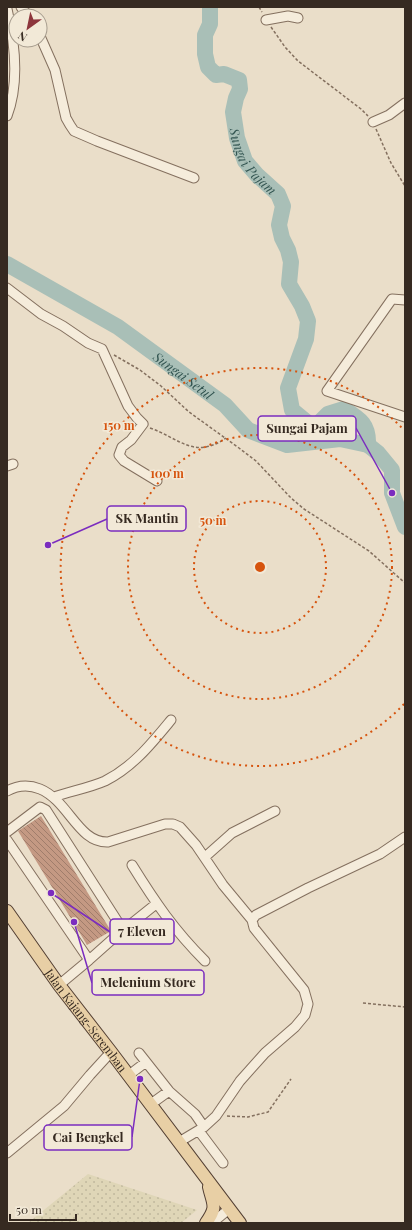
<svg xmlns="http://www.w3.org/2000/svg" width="412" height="1230" viewBox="0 0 412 1230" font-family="'Playfair Display',serif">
  <defs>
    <pattern id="farmland-dots" width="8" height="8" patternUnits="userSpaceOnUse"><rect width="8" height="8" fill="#dfd6b7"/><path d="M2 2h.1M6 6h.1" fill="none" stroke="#c0b89d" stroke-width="1.8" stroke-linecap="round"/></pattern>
    <pattern id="building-back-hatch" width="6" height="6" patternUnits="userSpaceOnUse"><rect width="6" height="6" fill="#c49983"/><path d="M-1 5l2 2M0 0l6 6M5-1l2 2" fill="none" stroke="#a07d6b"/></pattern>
  </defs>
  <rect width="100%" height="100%" fill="#eadec9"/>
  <path fill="url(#farmland-dots)" d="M88 1174 197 1210 181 1223H28Z"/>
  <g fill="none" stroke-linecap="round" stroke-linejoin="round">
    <g stroke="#a9bfb7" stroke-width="16">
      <path id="s1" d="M210 7V24L205 35V54L208 67 216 75 224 74 239 80 240 89 236 98 233 112 237 138 245 161 257 175 278 194 283 206 279 225 282 238 288 250 291 262 289 284 302 306 308 321 306 339 288 388 292 410 309 424H318L328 414 344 409C360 419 369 424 368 445"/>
      <path id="s2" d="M7 264 118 327 225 405 248 430 287 445 340 439 368 445 378 453 392 470V493L405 527"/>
    </g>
  </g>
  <path fill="url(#building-back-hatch)" d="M41 816 111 931 87 945 18 831Z"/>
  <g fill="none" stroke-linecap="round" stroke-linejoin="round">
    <defs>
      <path id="minor" d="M21 7 28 16
        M7 9C15 43 20 82 7 116
        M266 20 288 16 298 18
        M40 36 55 70 66 118 70 125 74 131 97 141 194 178
        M373 122 389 115 405 103
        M7 288 41 314 63 326 88 343 102 349 128 406 137 418 143 424 131 440 122 447 119 455 124 461 157 481
        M405 300 392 299 327 391 405 417
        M7 466 13 464
        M7 791C18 785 28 784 40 789 69 801 78 843 108 842L165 824H173L180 827 196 845 223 885 252 920
        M54 797C71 791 89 788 105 781 133 767 152 743 171 720
        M7 832 40 807 46 810 123 930
        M7 840 89 960 59 985
        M205 857 232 833 275 811
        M132 865C155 902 174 930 205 961
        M89 960 116 936 156 904
        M139 1053 169 1091 195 1114 204 1127
        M129 1075 146 1062
        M151 1104 169 1091
        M199 1131 223 1163
        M179 1142 204 1127 216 1116 240 1081 265 1053 295 1027 305 1015 308 1004 304 990 254 928 252 920 256 915 308 888 380 854 405 837
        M7 1153 64 1106 90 1075 111 1052
        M212 1223 229 1209"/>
      <g id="major">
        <path id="s3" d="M7 911 59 985 111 1052 240 1223"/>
        <path d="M206 1223C218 1206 213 1205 209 1187"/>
      </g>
    </defs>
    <use href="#minor" stroke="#84705f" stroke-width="11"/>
    <use href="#major" stroke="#533f33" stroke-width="14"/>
    <path stroke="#84705f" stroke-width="1.5" stroke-dasharray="3 2" stroke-linecap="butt" d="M259 7 262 12
      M271 27 285 47 298 61 361 109 368 116
      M376 129 391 163 405 186
      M114 355 140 370 161 386 189 412 239 448 256 461 291 498 304 509 369 551 405 583
      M150 428C179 438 194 460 226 438
      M363 1003 405 1007
      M227 1116 248 1117 268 1112 291 1079"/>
    <use href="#minor" stroke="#f5ecdb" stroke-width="9"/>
    <use href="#major" stroke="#e8cfa5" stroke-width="12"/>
  </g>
  <g fill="none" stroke="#d6540e" stroke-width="2" stroke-dasharray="2 4">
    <circle cx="260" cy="567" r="66"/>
    <circle cx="260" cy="567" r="132"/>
    <path d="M404 704A199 199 0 1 1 404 430"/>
  </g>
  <g text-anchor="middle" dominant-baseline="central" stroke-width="3" stroke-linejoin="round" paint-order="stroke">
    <g font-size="12" fill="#362a21" stroke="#f2e9d7">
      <text stroke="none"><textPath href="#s3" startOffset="135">Jalan Kajang-Seremban</textPath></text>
    </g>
    <g font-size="13" font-style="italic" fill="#325450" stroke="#f2e9d7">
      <text stroke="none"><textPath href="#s1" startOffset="185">Sungai Pajam</textPath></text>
      <text stroke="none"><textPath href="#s2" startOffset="209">Sungai Setul</textPath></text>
    </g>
  </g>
  <circle cx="260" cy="567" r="6" fill="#d6540e" stroke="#f2e9d7" stroke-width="2"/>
  <g font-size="12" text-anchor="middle" font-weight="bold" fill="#d6540e" stroke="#f2e9d7" stroke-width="3" stroke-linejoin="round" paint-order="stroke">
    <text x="119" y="430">150 m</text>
    <text x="167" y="478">100 m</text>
    <text x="213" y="525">50 m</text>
  </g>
  <path fill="none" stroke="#7b2cbf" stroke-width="1.5" d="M392 493L356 428M48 545L107 519M51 893L110 932M74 922L92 983M140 1079L132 1137"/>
  <g fill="#7b2cbf" stroke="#f2e9d7" stroke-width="1.5">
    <circle cx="392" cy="493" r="4"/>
    <circle cx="48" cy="545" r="4"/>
    <circle cx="51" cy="893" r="4"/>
    <circle cx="74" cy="922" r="4"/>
    <circle cx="140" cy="1079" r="4"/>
  </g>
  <g fill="#f2e9d7" stroke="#7b2cbf" stroke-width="1.5">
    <rect x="258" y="416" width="98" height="25" rx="4"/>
    <rect x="107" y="506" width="79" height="25" rx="4"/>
    <rect x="110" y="919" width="64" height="25" rx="4"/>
    <rect x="92" y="970" width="112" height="25" rx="4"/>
    <rect x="44" y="1125" width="88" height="25" rx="4"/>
  </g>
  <g font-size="13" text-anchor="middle" font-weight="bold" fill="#362a21">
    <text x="307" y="433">Sungai Pajam</text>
    <text x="147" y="523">SK Mantin</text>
    <text x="142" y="936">7 Eleven</text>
    <text x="148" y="987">Melenium Store</text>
    <text x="88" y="1142">Cai Bengkel</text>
  </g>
  <rect width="412" height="1230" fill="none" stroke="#362a21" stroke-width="16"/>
  <g transform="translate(28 28) rotate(213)"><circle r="19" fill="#f2e9d7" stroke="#a79d8e"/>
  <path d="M0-3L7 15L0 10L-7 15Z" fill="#8d363c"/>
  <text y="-6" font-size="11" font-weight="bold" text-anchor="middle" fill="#362a21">N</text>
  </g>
  <path d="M10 1214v6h66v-6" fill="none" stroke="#362a21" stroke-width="2"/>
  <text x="16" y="1214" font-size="12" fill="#362a21" stroke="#f2e9d7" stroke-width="3" paint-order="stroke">50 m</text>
</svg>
